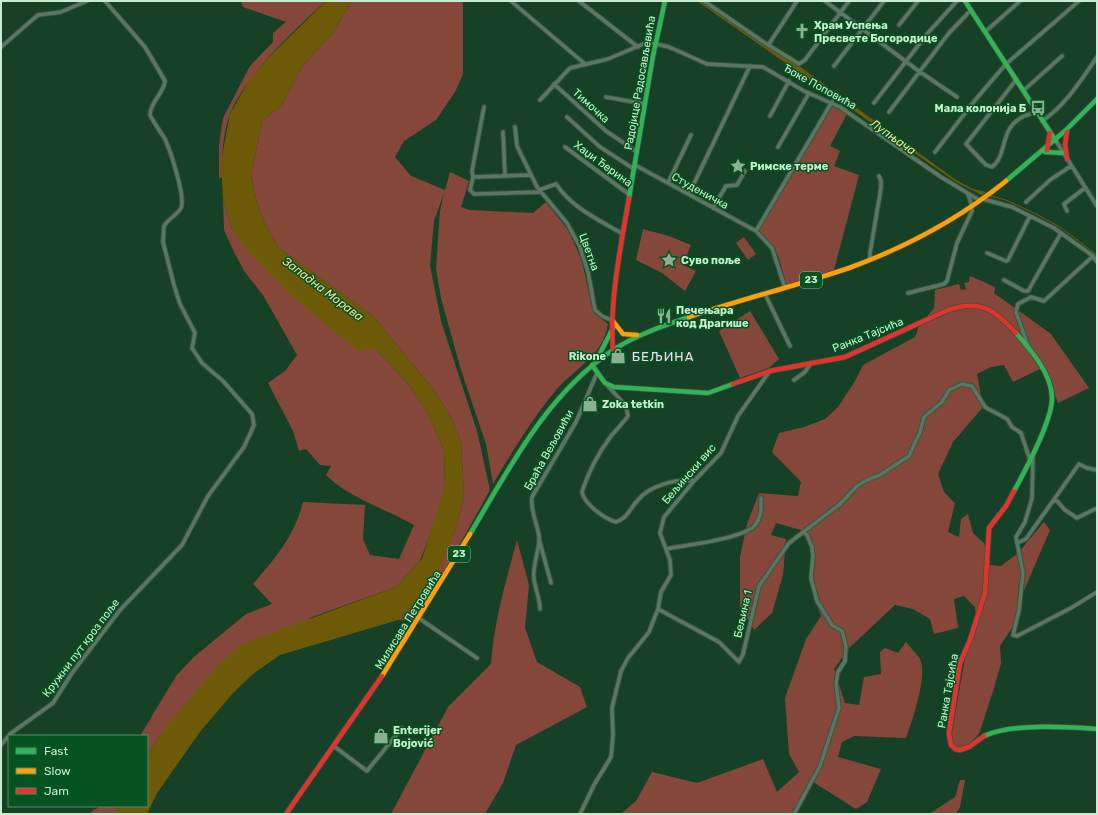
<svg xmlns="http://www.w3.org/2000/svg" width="1098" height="815" viewBox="0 0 1098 815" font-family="Rubik,sans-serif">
  <rect width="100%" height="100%" fill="#164126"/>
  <path fill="#86473b" d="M241 1H326C296 28 244 77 230 114 223 132 221 159 222 177L219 179V145L223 118 250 66 273 42V33L286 22 243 7Z
    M352 1H463V74L455 92 436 120 404 141 395 157 411 176 445 190 450 172 469 181 461 207 470 210 533 213 546 202 568 230 581 258 594 313 608 324C603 356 575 368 556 390 532 419 512 452 493 484L486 444 461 370 441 298 436 269 440 211 444 193 434 221 430 265 441 321 477 431 490 490 436 587 414 621 398 620 419 599 454 534 464 496 461 443 451 417 433 389 373 316 279 248 266 226 257 203 251 175 262 121 282 105 303 65 331 35Z
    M834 104 847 114 830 146 840 151 834 166 859 175 834 270 786 285C779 259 780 249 758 231Z
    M223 199 232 229 375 348 409 385 428 413 444 451 445 486 438 513 420 561 396 587 312 617 160 734 147 758V736H140L176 676 195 656 246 614 272 604 253 584C276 557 294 537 303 502L365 505 363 539 370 555 399 559 414 525C384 508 351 499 326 475L331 466 320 465 306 449 299 451 293 431 268 383 285 371 297 355 263 295 244 271 234 252 224 230Z
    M643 229 669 236 691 245 683 265 696 271 685 291 662 273 636 260Z
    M744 237 756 254 748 260 736 243Z
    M970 276 995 287 994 293 1051 334 1089 388 1058 403 1044 367 1013 382 1004 365 991 367 977 374 983 407 953 442 938 474 944 492 955 503 948 532 959 537 961 519 968 514 973 533 984 543 990 565 1001 566 1018 553 1044 522 1050 530 1019 602 1021 614 1000 646 1001 663 994 688 979 734 966 747H955L951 737 965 658 976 625 975 607 964 596 954 599 958 628 934 634 930 619 913 609 895 605 848 649 834 669 845 703 859 705 864 677 881 674 880 652 885 648 898 653 906 642C910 647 916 653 920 659 928 675 912 722 906 738L854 736 842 742 838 757 881 769 867 802 856 809 813 782 794 814H621L636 801 652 772 697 783 763 759 777 792 799 772 789 754 785 698 806 639 821 616 810 582 813 551 808 532 776 523 771 535 786 539 783 575 772 613 754 630 740 606V557L747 524 759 493 798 496 801 482 772 452 779 433 804 427 825 419 838 407 855 381 863 365 915 337 919 326 934 308 935 290 959 284 961 290 966 289 964 283 969 282Z
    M750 311 779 359 769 368 740 378 719 331Z
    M517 540 529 585 525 628 537 662 580 687 587 707 516 745 503 783 485 814H391L448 707 491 664C494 621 506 581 517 540Z
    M960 780H965L960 807 956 814H929L955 797Z
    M101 806H120L116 814H91L92 811Z"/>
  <path fill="#6d5a09" d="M326 1H352L331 35 303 65 282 105 262 121 251 175 257 203 266 226 279 248 373 316 433 389 451 417 461 443 464 496 454 534 438 573 419 599 398 620 280 655 253 674 233 693 200 732 157 793 147 814H116L120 806H147V758L160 734 219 664 242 644 396 587 422 559 445 486 444 451 428 413 409 385 375 348 359 352 294 298 247 250 232 229 223 199 221 161 230 114 249 80 269 57Z
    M697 1H703L799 66 956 180 973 189 986 192 982 195 956 182Z"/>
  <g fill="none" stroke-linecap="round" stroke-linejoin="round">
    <path stroke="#6d5a09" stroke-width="1" d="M990 196 1006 200 1036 214 1060 227 1097 255"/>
    <defs>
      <path id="street" d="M579 1 638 47
        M704 1 765 43 799 64 805 60 849 1
        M825 1 920 72 957 97
        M512 2 585 64
        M899 25 918 1
        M985 32 1020 1
        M769 44 797 1
        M1 47 38 15 61 12 87 1
        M834 66 884 1
        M1016 80 966 144 986 165 992 167C1007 156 1000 131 1019 119 1024 115 1031 114 1037 112
        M554 84 606 131 637 152
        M1023 91 1062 56
        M606 97 645 104
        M540 100 570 68 608 59 648 42 669 47 707 64 763 67 804 91 840 107 941 177 979 200
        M874 103 927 34 957 1
        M484 107 472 171 473 177 531 175
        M889 112 949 33 971 10
        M770 116 789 81
        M567 117 600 147 634 169
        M1042 121C1065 106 1082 79 1097 57
        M515 127 517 146 537 187 567 223 580 247 588 272 595 310 602 316 613 321
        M503 132 505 175
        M1056 141 1097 206
        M565 147 630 195
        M778 147 809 93
        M935 152 976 99 1006 64 1079 1
        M635 165 756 231
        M473 177 470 190 474 194 540 192
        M668 183 691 135
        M539 190 556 184C572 208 599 220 623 234
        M689 194 750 66
        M983 199 1012 207 1054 228 1093 256 1097 262
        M1026 202 1050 180 1071 166
        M713 208 726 186 737 185 745 171
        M1067 211 1064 204 1085 188
        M756 231 832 102
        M756 231 772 248 785 288
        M987 253 1006 261 1008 260 1030 216
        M870 259V253L881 188V181L879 176
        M1004 280 1024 291H1028L1061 233
        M908 293 944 284 947 281 957 243 972 211V206L968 194
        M765 294 790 346
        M1028 346 1016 312 1018 304 1031 297 1044 301 1093 256
        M794 380 805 372 811 363
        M607 385 626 406 628 416C623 423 617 429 611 436 599 452 588 473 582 492 584 504 605 519 616 522 628 518 630 508 638 500 649 486 677 478 694 481
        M1033 456 1032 498 1025 522 1016 537 1023 573 1019 610 1013 635 1017 636 1071 608 1097 592
        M1054 501H1057L1065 510 1077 518 1095 509
        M539 539 551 583
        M1017 543 1026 539 1079 464 1087 468 1097 470
        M666 549C685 545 744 539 755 525 762 517 761 507 761 498
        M540 609C540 598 535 589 534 579 532 565 540 550 539 536 537 523 530 510 532 497L576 422 597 373
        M658 609 719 642 739 662 743 654 759 586 789 543 840 504 857 486 867 480 880 475 909 456 920 432 924 417 942 402 949 390 962 384 972 386 985 407 1007 419 1012 427 1021 433 1030 460
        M420 619 477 658
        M1 745 10 734 53 703 72 673 120 610 182 545 208 496 244 447 250 434 254 425 252 414 223 381 202 363 192 348 195 333 180 304 174 285 163 242 164 226C168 219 177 215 181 208 186 197 170 150 165 139 160 131 154 123 150 115 150 102 164 93 165 81L145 47 105 1
        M335 747 367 771 402 728
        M580 814 594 785 611 757 613 735 612 708 621 671 628 658 649 632 658 609 661 592 671 575 670 560 660 533 664 517 694 481 721 453 738 416 769 372
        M794 814 820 766 839 708 836 683 838 672 845 661 846 646 842 631 832 625 817 601 811 578 813 556 812 547 807 535 804 532"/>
      <path id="fast" d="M965 1 1056 141
        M1045 152 1063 153
        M1006 181 1066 130 1097 99
        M629 198 653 56 665 1
        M596 361 613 328
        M592 365 605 383 614 387 708 393 733 384
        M1014 491C1025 471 1053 419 1052 397 1051 373 1031 350 1016 333
        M470 534C510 467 547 394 613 350 636 335 663 326 689 317
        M984 736C1012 723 1066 727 1097 729"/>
      <path id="slow" d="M689 317C742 299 796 286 849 268 904 248 960 218 1006 181
        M613 321 623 334 637 335
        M382 676 470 534"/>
      <path id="jam" d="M1067 132 1065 144 1067 159
        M1047 150 1050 133
        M613 350C609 302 621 245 629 198
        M733 384 770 371 845 357 948 310C980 299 994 309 1016 333
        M984 736 969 747 960 750 955 749 951 745 949 733 960 663 970 640 985 593 989 528 1006 506 1014 491
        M286 814 382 676"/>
    </defs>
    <use href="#street" stroke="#395441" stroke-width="5.5"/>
    <use href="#fast" stroke="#395441" stroke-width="6"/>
    <use href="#slow" stroke="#395441" stroke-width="6"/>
    <use href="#jam" stroke="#395441" stroke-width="6"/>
    <use href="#street" stroke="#597762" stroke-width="3.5"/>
    <use href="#fast" stroke="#30b455" stroke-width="4.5"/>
    <use href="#slow" stroke="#ff9f0a" stroke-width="4.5"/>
    <use href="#jam" stroke="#e5322d" stroke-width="4.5"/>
  </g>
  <defs>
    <symbol id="church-bare" viewBox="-9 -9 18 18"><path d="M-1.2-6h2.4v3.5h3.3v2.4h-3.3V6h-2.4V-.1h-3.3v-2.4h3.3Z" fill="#8bb093" stroke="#045321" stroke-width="2.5" paint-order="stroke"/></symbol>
    <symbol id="bus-bare" viewBox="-9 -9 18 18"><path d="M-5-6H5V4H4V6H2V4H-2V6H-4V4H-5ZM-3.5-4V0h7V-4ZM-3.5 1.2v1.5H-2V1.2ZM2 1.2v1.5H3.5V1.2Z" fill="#8bb093" stroke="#045321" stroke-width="2.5" paint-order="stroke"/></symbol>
    <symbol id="sight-bare" viewBox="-9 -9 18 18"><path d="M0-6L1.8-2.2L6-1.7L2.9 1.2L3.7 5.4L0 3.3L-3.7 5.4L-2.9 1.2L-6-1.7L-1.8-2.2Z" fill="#8bb093" stroke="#045321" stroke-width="2.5" paint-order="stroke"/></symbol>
    <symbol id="restaurant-bare" viewBox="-9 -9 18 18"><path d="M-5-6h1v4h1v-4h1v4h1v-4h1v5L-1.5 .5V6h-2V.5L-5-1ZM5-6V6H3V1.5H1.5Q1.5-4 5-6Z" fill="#8bb093" stroke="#045321" stroke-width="2.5" paint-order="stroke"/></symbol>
    <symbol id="shop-bare" viewBox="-9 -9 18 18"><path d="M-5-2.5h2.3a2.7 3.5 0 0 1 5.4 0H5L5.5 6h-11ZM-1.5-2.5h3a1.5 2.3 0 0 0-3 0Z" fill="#8bb093" stroke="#045321" stroke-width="2.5" paint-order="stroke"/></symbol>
  </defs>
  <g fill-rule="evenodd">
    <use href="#church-bare" x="791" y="20" width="22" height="22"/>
    <use href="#bus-bare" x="1027" y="97" width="22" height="22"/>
    <use href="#sight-bare" x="727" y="155" width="22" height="22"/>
    <use href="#sight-bare" x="658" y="249" width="22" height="22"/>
    <use href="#restaurant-bare" x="653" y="305" width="22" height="22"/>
    <use href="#shop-bare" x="607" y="345" width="22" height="22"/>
    <use href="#shop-bare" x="579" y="393" width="22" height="22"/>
    <use href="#shop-bare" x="370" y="725" width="22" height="22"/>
  </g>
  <g text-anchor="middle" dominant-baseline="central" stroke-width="3" stroke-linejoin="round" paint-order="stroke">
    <g fill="#045321" stroke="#8fbe9a" stroke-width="1">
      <rect x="800" y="272" width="22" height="16" rx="3"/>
      <rect x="448" y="546" width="22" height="16" rx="3"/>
    </g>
    <g font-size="10" font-weight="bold" fill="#caecce">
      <text x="811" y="280">23</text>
      <text x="459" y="554">23</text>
    </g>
    <g font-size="11" font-weight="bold" fill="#caecce" stroke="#045321" text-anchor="start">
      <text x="814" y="25">Храм Успења<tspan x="814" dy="13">Пресвете Богородице</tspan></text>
      <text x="1026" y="108" text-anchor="end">Мала колонија Б</text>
      <text x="750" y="166">Римске терме</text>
      <text x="681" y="260">Суво поље</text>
      <text x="676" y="310">Печењара<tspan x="676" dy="13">код Драгише</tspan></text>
      <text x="606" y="356" text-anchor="end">Rikone</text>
      <text x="602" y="404">Zoka tetkin</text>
      <text x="393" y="730">Enterijer<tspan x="393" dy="13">Bojović</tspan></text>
    </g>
    <g font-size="11" fill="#caecce" stroke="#045321">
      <text transform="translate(640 83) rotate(-80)">Радојице Радосављевића</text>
      <text transform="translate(820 87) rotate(29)">Ђоке Поповића</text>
      <text transform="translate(591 106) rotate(42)">Тимочка</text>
      <text transform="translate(603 164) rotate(36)">Хаџи Ђерина</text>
      <text transform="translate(700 191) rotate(29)">Студеничка</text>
      <text transform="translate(589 252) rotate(70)">Цветна</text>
      <text transform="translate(868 335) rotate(-22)">Ранка Тајсића</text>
      <text transform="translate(549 450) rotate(-61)">Браћа Вељовићи</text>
      <text transform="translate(689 474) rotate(-49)">Бељински вис</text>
      <text transform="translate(743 614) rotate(-77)">Бељина 1</text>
      <text transform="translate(408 620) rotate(-58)">Милисава Петровића</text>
      <text transform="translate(81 648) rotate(-53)">Кружни пут кроз поље</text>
      <text transform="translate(948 691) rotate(-80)">Ранка Тајсића</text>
    </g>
    <g font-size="12" font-style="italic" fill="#f8dd99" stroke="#045321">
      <text transform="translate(893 137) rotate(35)">Лупњача</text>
      <text transform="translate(323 289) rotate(37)">Западна Морава</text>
    </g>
    <g font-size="13" letter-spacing="1" fill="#fad5f7" stroke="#045321">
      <text x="663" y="356">БЕЉИНА</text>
    </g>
  </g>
  <rect width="1098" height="815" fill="none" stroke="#caecce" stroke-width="4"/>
  <rect x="8" y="735" width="140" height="72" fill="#045321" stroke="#539066"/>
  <rect x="16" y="748" width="20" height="6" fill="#30b455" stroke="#539066"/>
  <text x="44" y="755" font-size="12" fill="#caecce">Fast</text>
  <rect x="16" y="768" width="20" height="6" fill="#ff9f0a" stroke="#539066"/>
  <text x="44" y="775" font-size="12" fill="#caecce">Slow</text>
  <rect x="16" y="788" width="20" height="6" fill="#e5322d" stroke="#539066"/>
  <text x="44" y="795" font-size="12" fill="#caecce">Jam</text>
</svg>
